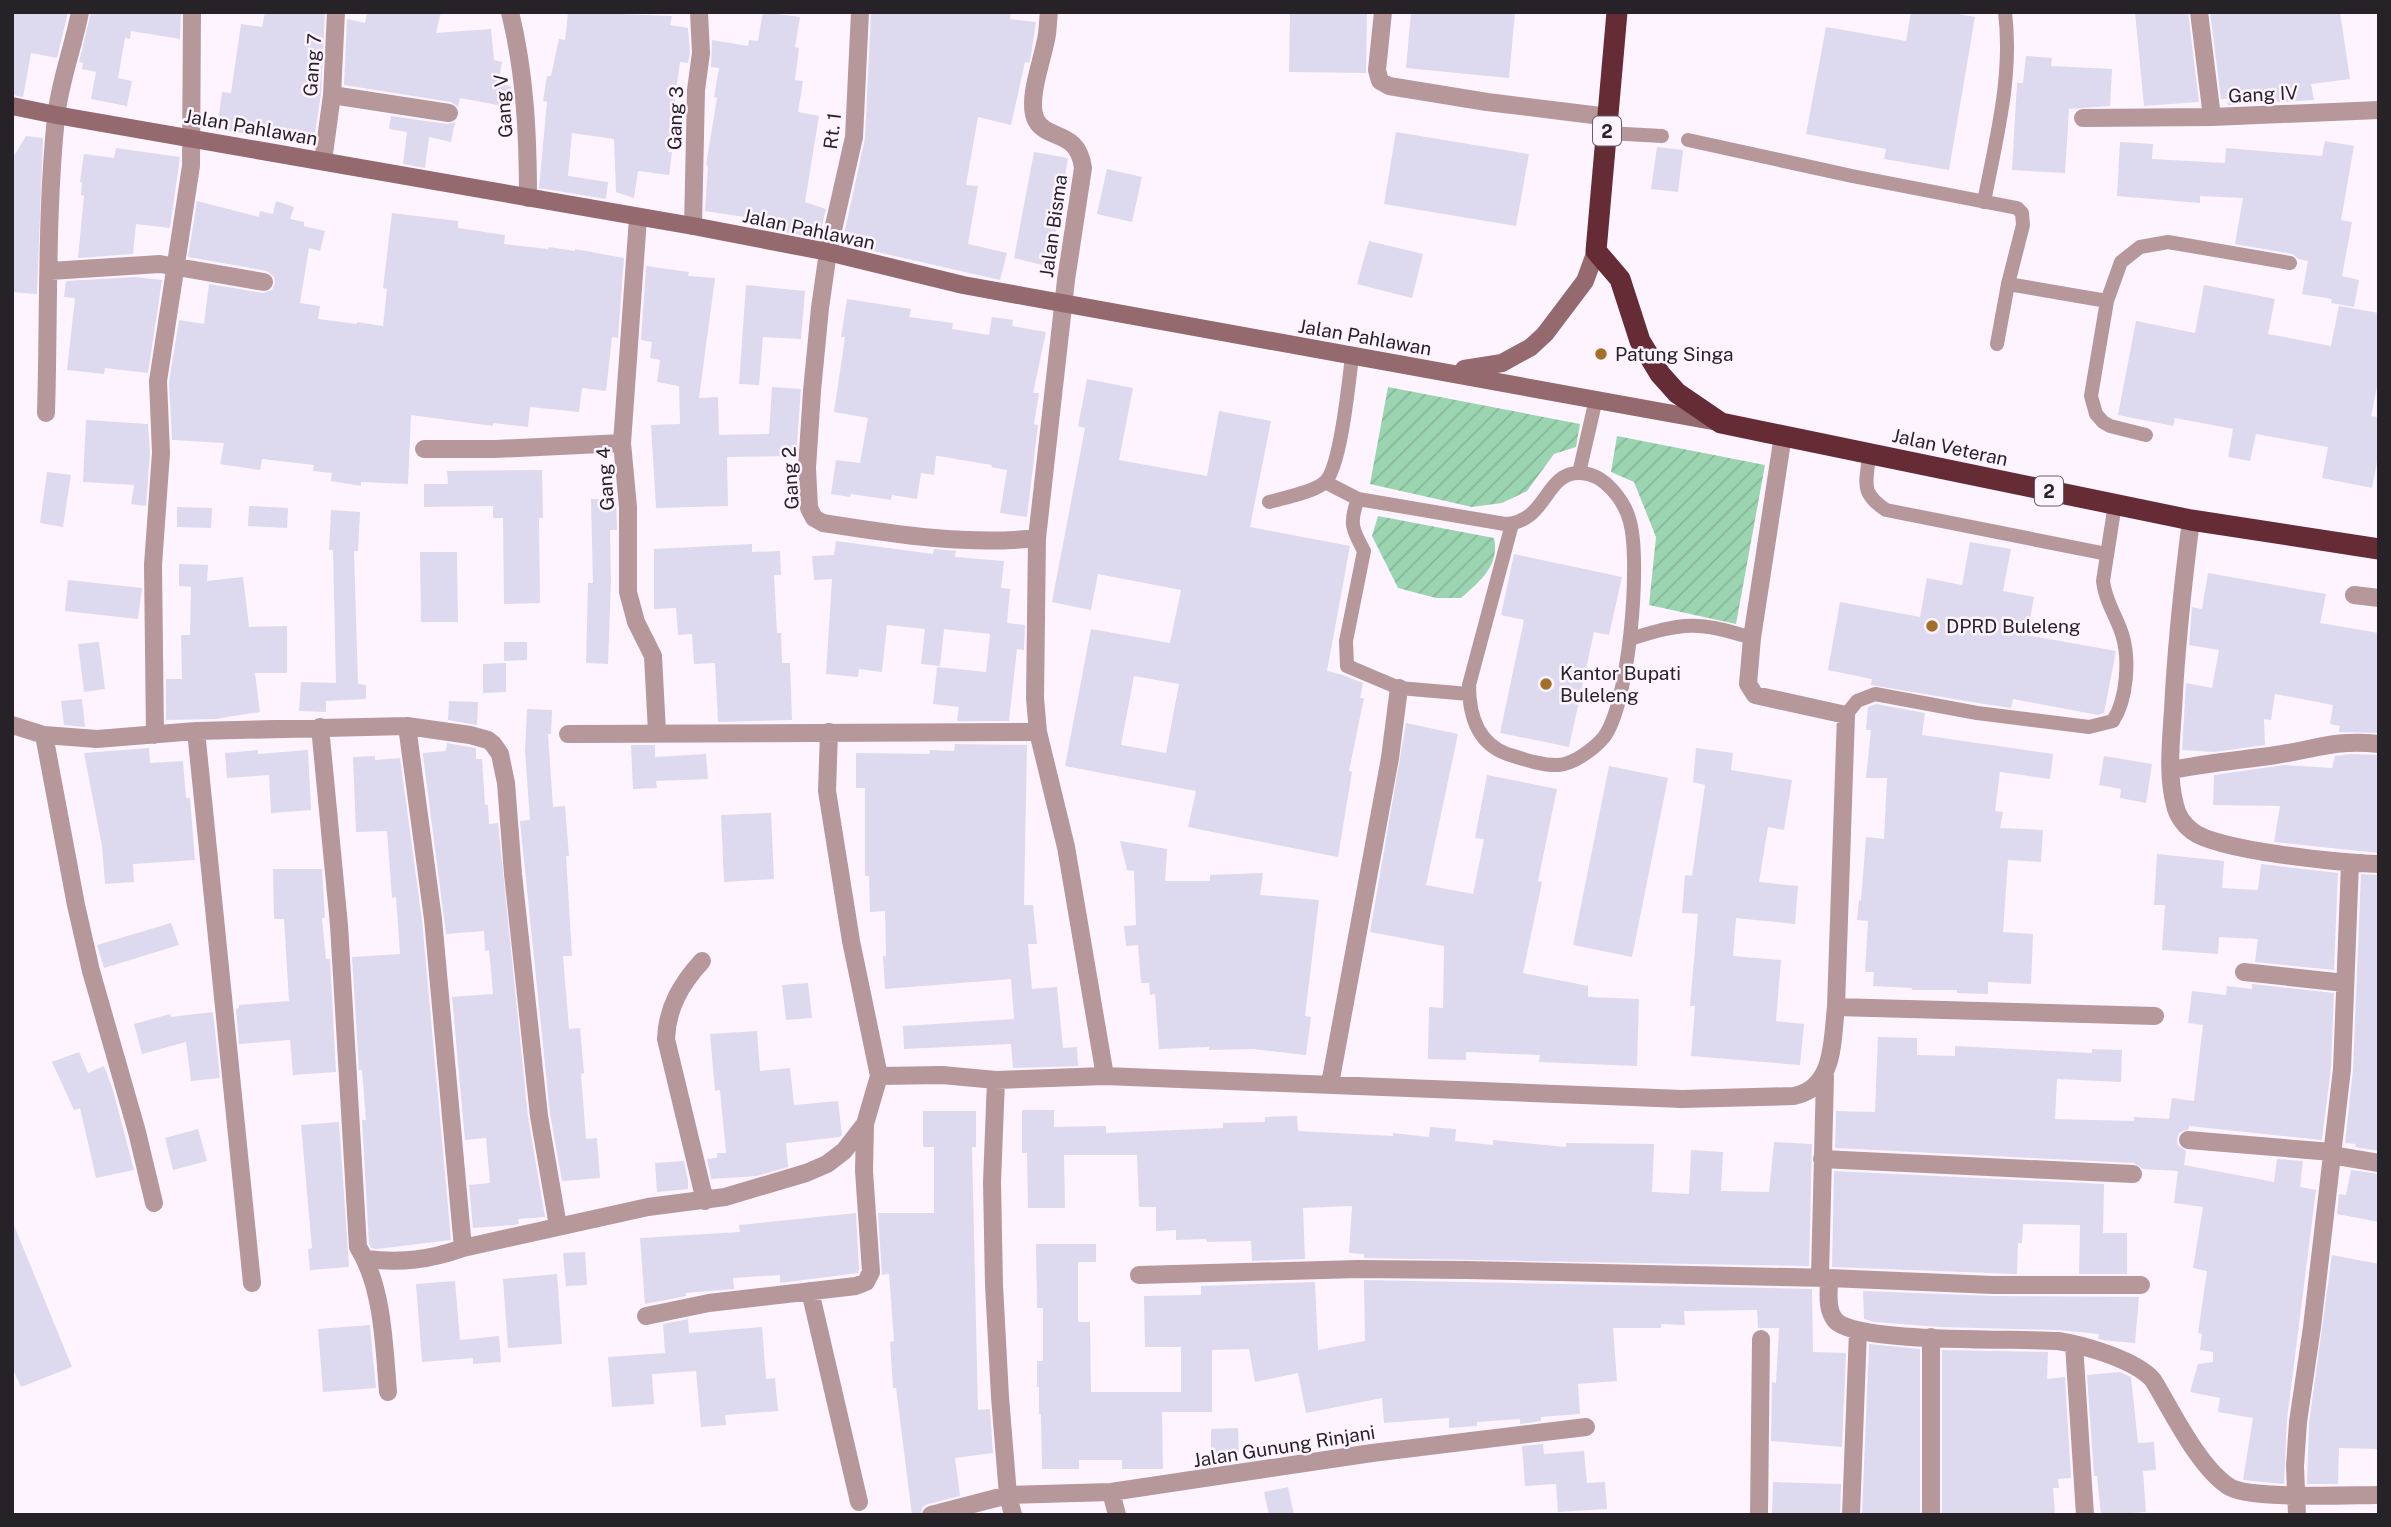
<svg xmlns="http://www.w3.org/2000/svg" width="2391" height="1527" viewBox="0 0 2391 1527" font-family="'Public Sans',sans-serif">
  <defs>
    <pattern id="garden-furrows" width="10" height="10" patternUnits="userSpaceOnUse" patternTransform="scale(1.75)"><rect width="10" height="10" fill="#9bd4b1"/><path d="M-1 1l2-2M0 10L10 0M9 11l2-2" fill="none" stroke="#86b698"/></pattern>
  </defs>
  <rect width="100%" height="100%" fill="#fef4ff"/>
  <path fill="url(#garden-furrows)" d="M1388 387 1580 424 1576 447 1554 454 1527 491 1502 503 1472 507 1370 484Z
    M1617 436 1765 465 1736 624 1649 605 1656 537 1634 482 1611 472Z
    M1378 516 1494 538C1500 566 1480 581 1461 598H1436L1398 588 1372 536Z"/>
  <path fill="#ddd9ee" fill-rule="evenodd" d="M12 12H68L57 58 31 53 23 97 12 95Z
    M91 12H181L180 39 131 31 130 39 125 38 118 78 132 81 127 106 91 99 96 72 82 69 83 63 79 62Z
    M265 12H325L321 94 314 139 244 128 243 133 217 130 222 92 231 93 241 24 262 27Z
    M367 12H441L436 33 491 29 494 60 502 62 498 84 511 86 508 107 460 98 458 107 451 102 344 85 347 19 365 23Z
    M568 12 672 16 670 25 688 28 690 53 688 63 680 62 668 152H672L669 175 638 171 634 198 616 192 614 139 572 133 568 176 608 182 606 199 539 188 547 102 543 101 547 76H551L559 39 565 40Z
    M763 12 800 17 795 47 799 48 795 80 803 81 798 112 819 116 805 202 826 209 819 239 770 229 772 224 745 222V217L705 211 708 166 706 165 717 98 714 97 719 68 711 67 712 40 748 46 749 40 758 41Z
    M871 12H1011L1010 19 1036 22 1031 55 1029 63 1025 62 1011 125 978 117 966 185 978 186 968 244 1007 253 1000 280 842 244 865 138Z
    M1290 12H1367L1366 73 1289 72Z
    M1411 12H1515L1509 78 1406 68Z
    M1911 12H1948L1975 17 1949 170 1884 159 1886 149 1806 134 1826 27 1906 41Z
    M2135 12H2188L2199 102 2144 106Z
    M2210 12H2340L2350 79 2311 84 2314 100 2228 105 2227 99H2221Z
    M2026 56 2052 58 2051 66 2112 69 2110 106 2069 109 2065 173 2012 170 2017 83H2023Z
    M391 116 447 124 455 122 451 142 429 137 425 168 403 164 407 132 389 129Z
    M1396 132 1529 154 1516 226 1384 204Z
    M26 136 43 138 37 294 12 292V159Z
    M2325 141 2354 146 2341 220 2352 222 2342 276 2359 280 2354 307 2331 303 2332 299 2302 294 2308 261 2299 259 2292 254 2235 244 2243 198 2200 196V203L2117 196 2120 142 2153 144 2152 159 2225 163 2226 148 2322 156Z
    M1657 147 1683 150 1678 192 1651 189Z
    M116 148 180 157 170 228 136 224 133 254 78 258 84 196 81 195 82 182H80L84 154 114 158Z
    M1034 152 1068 158 1050 267 1014 258Z
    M1107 169 1142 177 1132 222 1097 214Z
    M197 201 259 217 260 211 273 214 276 201 294 207 290 219 304 222V226L325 231 320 251 309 248 300 303 320 306 318 319 357 324V322L383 326 387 289 383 288 392 213 458 221V228L505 235 504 244 548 249 549 247 575 251V249L624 258 618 338 612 337 606 391 582 388 579 412 530 407 528 427 493 423V426L411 415 408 484 361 482V486L331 481 332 473 313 471 314 465 262 459 260 470 220 464 224 443 172 440 169 382 179 320 204 324 209 284 263 293 272 290 275 283 274 277 267 271 188 257Z
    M1369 241 1423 254 1412 298 1357 284Z
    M646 266 689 272 688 276 715 278 699 398 718 397 719 435 769 434 772 387 801 389 796 456 727 457 728 506 656 508 651 425 680 424 679 386 657 382 660 360 650 358 652 342 641 340Z
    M135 277 162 280 148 373 105 368 104 374 67 370 75 298 64 297 66 281Z
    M746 285 805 291 801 339 763 337 759 385 739 384Z
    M2204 285 2275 299 2268 334 2331 346 2339 306 2379 313V377L2371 416 2379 417V451L2372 488 2322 478 2328 447 2256 434 2250 461 2228 457 2233 429 2175 418 2173 426 2118 415 2136 321 2195 333Z
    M847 299 911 309 909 317 953 323 952 329 989 335 992 317 1013 320 1012 326 1046 332 1033 393H1039L1034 424 1038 425 1027 517 1000 513 1007 470 991 467 992 465 938 456H936L934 475 921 473 917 499 892 495 891 500 851 494 850 497 831 494 836 460 860 463 868 418 834 412 845 337H841Z
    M1087 379 1133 388 1119 460 1207 476 1219 411 1271 421 1250 527 1350 546 1327 671 1343 675 1363 683 1360 698H1364L1349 771 1352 772 1338 857 1188 827 1196 791 1065 766 1091 629 1170 643 1181 590 1098 574 1091 610 1052 602 1085 428 1078 426ZM1134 676 1179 684 1166 753 1121 745Z
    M86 420 148 424 150 453 146 506 131 504 134 485 83 482Z
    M542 470 543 518H539L540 603 504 604 503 518H493V506L424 507V484H448L447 471Z
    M47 472 71 475 63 527 40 523Z
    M591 499H616L617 530H610L611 582 608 664 586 663 588 583H593Z
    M249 506 288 508 287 528 248 526Z
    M177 507 212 508 211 528 177 527Z
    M331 510 360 512 358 551H354L358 684 366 685V699L326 701V712L299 711 301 682 336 683 333 550H329Z
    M836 541 933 554 934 549 956 551 955 557 1004 561 1001 588 1010 589 1007 623 1025 625 1024 650 1017 649 1009 721H957L959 707 933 704 937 667 986 672 990 634 944 629 940 666 921 664 925 629 887 625 882 672 859 669 858 677 826 674 832 579 814 580 812 556 834 555Z
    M1970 542 2011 549 2003 591 2034 597 2027 635 2116 651 2104 713 2098 715 2013 699 2011 708 1978 703 1871 685 1872 679 1828 670 1840 602 1920 617 1927 578 1962 585Z
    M752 544V552L780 551 781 575H774L777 633H781L782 663H790L792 720 718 722 715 663 694 664 692 634 678 635 676 608 654 609V549Z
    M420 552H457L458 622H421Z
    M1514 554 1622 577 1609 635 1594 632 1569 747 1500 733 1524 620 1501 615Z
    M179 564 208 565 207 581 243 577 249 627 287 626V673H255L260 712 215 719 166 720V679H182L181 635H190L191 587 179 586Z
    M2208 573 2326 594 2320 623 2379 633 2378 733 2339 732 2340 726 2330 724 2333 705 2275 694 2271 720 2264 719 2265 745 2214 752 2182 750 2186 683 2212 688 2219 650 2189 645 2192 607 2202 609Z
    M68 580 142 588 138 619 65 611Z
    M99 642 105 689 84 692 78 644Z
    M504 642H527V660L504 661Z
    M506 663V692L483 693V664Z
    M82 699 85 727 64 725 61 701Z
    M449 701 478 702 477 725 448 720Z
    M1876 704 1925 713 1922 735 2053 754 2050 779 2000 772 1995 811 2003 812 2000 828 2043 830 2041 862 2008 860 2003 932 2033 934 2031 984 1988 982V994L1957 993V990H1912V988L1873 986 1874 972H1865L1868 921 1857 920 1859 900 1861 901 1866 837 1884 839 1887 778H1866L1871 730H1866L1868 707Z
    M527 709 552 710 551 734H548L553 807 565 806 569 856H566L572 956H563L569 1029 580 1028 584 1073 581 1074 586 1139 597 1138 600 1178 562 1181 550 1114 520 821 530 820 525 751Z
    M1406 723 1458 734 1426 885 1473 894 1484 839 1475 838 1487 775 1557 789 1538 881 1542 882 1523 973 1588 986V997L1639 999 1637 1066 1539 1062 1540 1055 1466 1052V1060L1428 1059 1429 1007 1443 1008 1444 946 1370 932Z
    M447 743 476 748V759H482L485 805H488L489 824 498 823 528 1117 545 1217 518 1219 519 1224 514 1225 473 1228 469 1185 490 1183 486 1138 465 1140 452 997 493 994 489 950 485 951 484 931 446 934 423 756V753L446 751Z
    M955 744 1027 745 1024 905H1033L1037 944H1028L1032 989 1057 987 1063 1048 1077 1047 1078 1066 1013 1068 1011 1044 904 1049 903 1026 1014 1019 1011 979 885 989 883 956H886L885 911 870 912 869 876H865V788H856V753L930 754V750L954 751Z
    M631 745H655V757L706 754 708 779 656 781 657 788 633 789Z
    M149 748 150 763 183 761 186 798H190L195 860 133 864 134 882 105 884 102 846 84 753Z
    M1696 748 1733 753 1731 770 1792 780 1784 830 1768 827 1759 882 1798 886 1795 924 1736 918 1733 956 1781 960 1776 1021 1804 1024 1800 1065 1691 1056 1695 1006H1690L1698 914 1682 913 1685 875 1692 876 1705 785 1693 782Z
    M258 750V754L308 750 311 810 271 813 269 775 227 778 225 753Z
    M2351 754 2379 755V853L2274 842 2280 806 2213 805 2214 775 2284 765 2332 768 2335 756Z
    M375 756V760L400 758 422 920 451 1240 377 1249 371 1248 369 1244 362 1120H366L362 1070H359L352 957 400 954 396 897 392 898 387 831 356 832 353 757Z
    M2104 756 2152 764 2146 803 2120 798 2121 789 2099 785Z
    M1609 766 1668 778 1632 957 1573 945Z
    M771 813 774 879 724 882 721 815Z
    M1120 841 1167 849 1165 881H1210V875L1263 873 1260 895 1319 900 1305 1016 1311 1017 1306 1055 1253 1049 1209 1050V1047L1159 1049 1155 994 1150 995 1149 983H1141L1138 945 1126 946 1124 926 1136 925 1134 871 1127 870Z
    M2157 854 2224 861 2222 888 2258 890 2261 864 2338 873 2334 970 2255 962 2258 939 2219 937 2218 954 2162 950 2165 905H2154Z
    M273 869H322L325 918H322L326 959H330L336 1072 293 1075 290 1040 239 1044 236 1009 239 1008V1005L289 1001 284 919H274Z
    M2361 874 2379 875V1151L2355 1147 2356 1144 2345 1143 2353 1070Z
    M171 923 179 945 104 968 97 945Z
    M808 983 812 1018 786 1020 782 985Z
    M2252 984 2334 993 2331 1068 2322 1140 2189 1126V1129L2179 1133 2177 1140 2178 1145 2186 1151 2184 1165 2274 1182 2277 1159 2303 1161 2300 1187 2316 1190 2287 1420 2284 1484 2243 1480 2253 1418 2218 1412 2220 1398 2190 1392 2198 1364 2213 1362V1352L2200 1350 2202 1334 2198 1333 2207 1271 2193 1268 2203 1207 2174 1203 2178 1171 2143 1169 2134 1163 1835 1148 1836 1111 1875 1112 1878 1037 1917 1038V1055L1955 1056V1046L2092 1053V1049L2122 1050 2121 1082 2057 1079 2055 1119 2134 1121V1117L2169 1119 2172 1098 2194 1101 2203 1025 2188 1023 2192 991 2226 995 2227 986 2252 989Z
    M213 1012 220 1078 191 1081 186 1042 142 1054 134 1024 170 1014 171 1017Z
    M757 1031 760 1071 790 1068 794 1105 838 1101 842 1135 840 1137 786 1143 788 1167 757 1176 711 1179 707 1159 717 1158V1153H726L720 1090 715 1091 710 1034Z
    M79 1052 88 1073 104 1066 113 1090 134 1170 96 1178 80 1108 74 1110 52 1062Z
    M1022 1110H1054V1127L1106 1126V1133L1223 1128V1123L1265 1122V1117L1297 1116 1298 1131 1393 1136V1133L1429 1137 1430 1127 1456 1129 1455 1141 1493 1145V1140L1566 1147V1143L1654 1144 1652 1192 1689 1194 1691 1150 1723 1152 1721 1191 1769 1192 1774 1142 1812 1144 1809 1266 1364 1258V1254L1349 1253 1352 1206 1303 1208 1305 1259 1252 1261 1251 1241 1207 1242 1206 1239 1176 1240V1230L1156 1231V1207H1139L1137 1155H1064L1065 1208H1028L1027 1153H1022Z
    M923 1111H976V1147H972L978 1410 990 1409 993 1453 955 1458 960 1496 928 1504 923 1507 920 1515H912L896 1388H893L890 1342 894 1341 889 1274 882 1275 878 1213H934V1147H923Z
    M339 1122 349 1267 310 1270 308 1249 312 1248 301 1125Z
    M198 1129 207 1161 173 1170 165 1138Z
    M684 1161 688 1181V1189L657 1192 655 1163Z
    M2351 1170 2379 1174V1222L2337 1214 2339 1194 2346 1195Z
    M1834 1171 2104 1184 2103 1233H2127V1274H2079L2080 1225 2023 1224 2022 1243H2018L2017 1274 1832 1267Z
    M856 1213 859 1270 858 1273 780 1283V1275L733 1278 734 1289 686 1293V1296L645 1304 640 1238 740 1232 739 1225Z
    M13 1223 72 1367 21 1387 12 1367Z
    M1036 1244H1096V1262H1078V1322H1090L1091 1392H1181V1347H1145L1144 1296 1201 1295V1286L1315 1282 1318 1350 1365 1341 1364 1280 1812 1289 1813 1352 1846 1353 1842 1447 1771 1441 1772 1382 1776 1383 1779 1328H1758L1757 1310 1684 1311 1685 1325 1661 1324V1328H1613L1617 1381 1578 1384 1580 1414 1541 1417V1421L1520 1424V1419L1477 1422V1426L1449 1428V1418L1384 1423 1382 1398 1306 1413 1298 1373 1255 1382 1249 1349 1212 1350V1412H1162L1163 1469H1122V1460H1079V1469H1042L1041 1414H1039V1387H1037V1361H1043V1308H1037Z
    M585 1252 587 1285 566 1286 563 1253Z
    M2332 1255 2379 1264V1449L2339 1448 2338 1484H2307L2309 1423Z
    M557 1274 562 1344 508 1348 503 1279Z
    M455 1281 460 1340 499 1336 501 1362 473 1364V1358L422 1362 416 1284Z
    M1863 1291 1993 1296 2139 1297 2135 1343 2102 1340 2098 1339 2099 1334 2058 1330 1940 1327 1874 1322 1864 1319Z
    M688 1319 689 1333 762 1327 766 1379 775 1378 778 1411 725 1415 726 1425 701 1427 696 1371 652 1374 654 1404 612 1407 608 1357 665 1353 663 1324Z
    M370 1325 376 1388 323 1392 318 1329Z
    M1869 1344 1920 1349V1515H1862Z
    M1942 1350 2048 1352 2047 1379 2065 1377 2071 1478 2058 1479 2059 1488H2053L2055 1513 1942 1515Z
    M2120 1372 2131 1377 2138 1443 2154 1442 2156 1470 2143 1471 2146 1512 2101 1515 2097 1476H2094L2087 1375Z
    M1238 1428 1239 1461 1211 1466V1429Z
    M1543 1444 1544 1454 1584 1451 1587 1483 1605 1482 1607 1509 1558 1512 1556 1484 1525 1486 1522 1446Z
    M1773 1482 1841 1484 1840 1515H1772Z
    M1288 1487 1294 1515H1269L1264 1492Z"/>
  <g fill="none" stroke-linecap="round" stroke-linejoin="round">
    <path stroke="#b6989a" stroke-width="14" d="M1607 133 1662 136
      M1688 140 1852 176 2017 208 2022 213 2023 225 2008 284 1997 344
      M1984 202C1996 139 2013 76 2005 12
      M2008 284 2107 301
      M2146 435 2110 426 2103 422 2096 414 2091 396 2107 301 2121 262 2140 247 2168 242 2290 263
      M1869 454C1867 483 1859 492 1886 510L2107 554
      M1579 473 1596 399
      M1325 482 1358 499 1505 524C1548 522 1544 472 1580 473 1604 473 1625 501 1630 522 1641 563 1629 704 1604 737 1594 749 1575 763 1559 765 1543 766 1523 759 1507 754 1477 743 1469 715 1469 685L1512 524
      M1358 499C1349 523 1352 529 1364 551L1346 641 1347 666 1399 688 1469 694
      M1269 502C1283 498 1315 492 1325 482 1341 467 1349 380 1352 356
      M1630 639C1685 622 1697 621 1752 638
      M1846 715 1857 701 1875 694 1977 713 2089 727 2113 721C2127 699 2130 659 2122 634 2116 615 2105 601 2103 581L2115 504"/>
    <path stroke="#b6989a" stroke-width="18" d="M510 12C525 73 528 135 528 198
      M860 12 854 137 828 252 820 308 812 391 807 468 809 508 814 518 823 523C893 534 967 546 1037 538
      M1049 12C1048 19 1048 27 1047 34 1044 57 1026 99 1036 120 1047 141 1078 129 1083 168L1066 280 1037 538 1035 698 1038 732 1066 847 1105 1076
      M1383 12 1377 70 1380 81 1389 86 1487 102 1609 117
      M2199 12 2212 117 2379 110
      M332 95 449 113
      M2083 118 2212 117
      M323 161 332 95 336 12
      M638 218 622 443 628 507V592L636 622 653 656 657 732
      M693 226 696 90 701 53 699 12
      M50 271 160 264 264 282
      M46 413C49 315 46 214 56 117 60 81 73 48 80 12
      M424 449H495L622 443
      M2191 520C2183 583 2176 646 2173 710 2171 741 2167 775 2175 805 2177 815 2184 825 2192 831 2217 851 2343 863 2379 864
      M2354 595 2379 598
      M12 725 44 735 97 739 196 731 407 726 470 735 488 740 493 744 500 754 506 783 513 874 539 1116 558 1226
      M407 726 433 919 463 1248
      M320 727 339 925 358 1247C383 1287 384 1345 388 1392
      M196 731 252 1283
      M568 734 1038 732
      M44 735 76 905 91 971 137 1132 154 1203
      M155 735 153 565 161 453 158 381 191 166 192 12
      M2172 770C2206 763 2241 760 2276 755 2316 749 2336 739 2379 744
      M702 961C681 984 667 1008 666 1039L705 1201
      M2244 972 2345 983
      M1836 1007 2155 1016
      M879 1076 942 1075 996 1080 1105 1076 1682 1099 1794 1096C1835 1088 1832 1040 1836 1007L1846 715 1755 695 1748 684 1752 638 1783 435
      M996 1080 992 1182 994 1285 1000 1397 1008 1495 1013 1515
      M1330 1084 1390 758 1399 688
      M2188 1140 2332 1152
      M2331 1155 2379 1163
      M1822 1159 2133 1174
      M366 1259C402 1263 429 1260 463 1248L648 1207 725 1197 806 1173 827 1164 844 1151 865 1124 879 1076 851 941 827 791 829 732
      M1139 1275 1358 1269 1466 1270 1829 1278 1993 1285H2141
      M1820 1277 1825 1076
      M1829 1278C1829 1291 1826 1309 1835 1320 1854 1344 2020 1338 2058 1341 2084 1345 2136 1360 2153 1380 2172 1411 2198 1466 2228 1486 2247 1500 2350 1495 2379 1495
      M810 1291 859 1502
      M646 1316 709 1303 856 1286 866 1282 871 1272 864 1171 865 1124
      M1931 1337V1515
      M2074 1344 2085 1515
      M1111 1492 1117 1515
      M931 1515 1008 1495 1111 1492 1372 1453 1586 1427
      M1759 1515 1761 1339
      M1851 1515 1858 1331
      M2297 1515 2295 1466 2298 1422 2312 1327 2342 1069 2350 863"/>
    <path stroke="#946a6e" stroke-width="18" d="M12 106 56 115 693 226 828 252 963 285 1718 422
      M1464 369 1502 363 1531 347 1545 334 1585 281 1596 251"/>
    <path stroke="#652c35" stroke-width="21" d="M1617 12 1596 251 1620 279 1640 341 1660 374 1677 393 1721 423 2191 520 2379 549"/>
  </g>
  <g fill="#a47029" stroke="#fef4ff" stroke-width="2.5">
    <circle cx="1601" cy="354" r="7"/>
    <circle cx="1932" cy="626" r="7"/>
    <circle cx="1546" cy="684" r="7"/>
  </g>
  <g text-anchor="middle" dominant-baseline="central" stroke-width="5" stroke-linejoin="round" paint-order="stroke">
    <g fill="#fef4ff" stroke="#686068" stroke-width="2">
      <rect x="1593" y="116.5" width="28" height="29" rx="5"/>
      <rect x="2035" y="476.5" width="28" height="29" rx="5"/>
    </g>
    <g font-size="18" font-weight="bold" fill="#272128">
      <text x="1607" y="131">2</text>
      <text x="2049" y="491">2</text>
    </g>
    <g font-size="19" fill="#272128" stroke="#fef4ff">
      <text transform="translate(312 65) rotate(-86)">Gang 7</text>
      <text transform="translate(2263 94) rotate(-3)">Gang IV</text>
      <text transform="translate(503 106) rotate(-95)">Gang V</text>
      <text transform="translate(675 118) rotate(-88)">Gang 3</text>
      <text transform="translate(251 127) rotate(10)">Jalan Pahlawan</text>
      <text transform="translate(832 131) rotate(-83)">Rt. 1</text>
      <text transform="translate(1053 226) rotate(-82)">Jalan Bisma</text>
      <text transform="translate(809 229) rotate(12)">Jalan Pahlawan</text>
      <text transform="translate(1365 337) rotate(10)">Jalan Pahlawan</text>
      <text transform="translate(1950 447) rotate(12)">Jalan Veteran</text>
      <text transform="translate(790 478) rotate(-93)">Gang 2</text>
      <text transform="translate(605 479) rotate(-94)">Gang 4</text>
      <text transform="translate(1284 1446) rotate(-9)">Jalan Gunung Rinjani</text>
    </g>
    <g font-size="19" fill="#272128" stroke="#fef4ff" text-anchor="start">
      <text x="1615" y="354">Patung Singa</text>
      <text x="1946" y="626">DPRD Buleleng</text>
      <text x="1560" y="673">Kantor Bupati<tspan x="1560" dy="22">Buleleng</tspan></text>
    </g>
  </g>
  <rect width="2391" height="1527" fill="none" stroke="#272128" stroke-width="28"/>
</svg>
